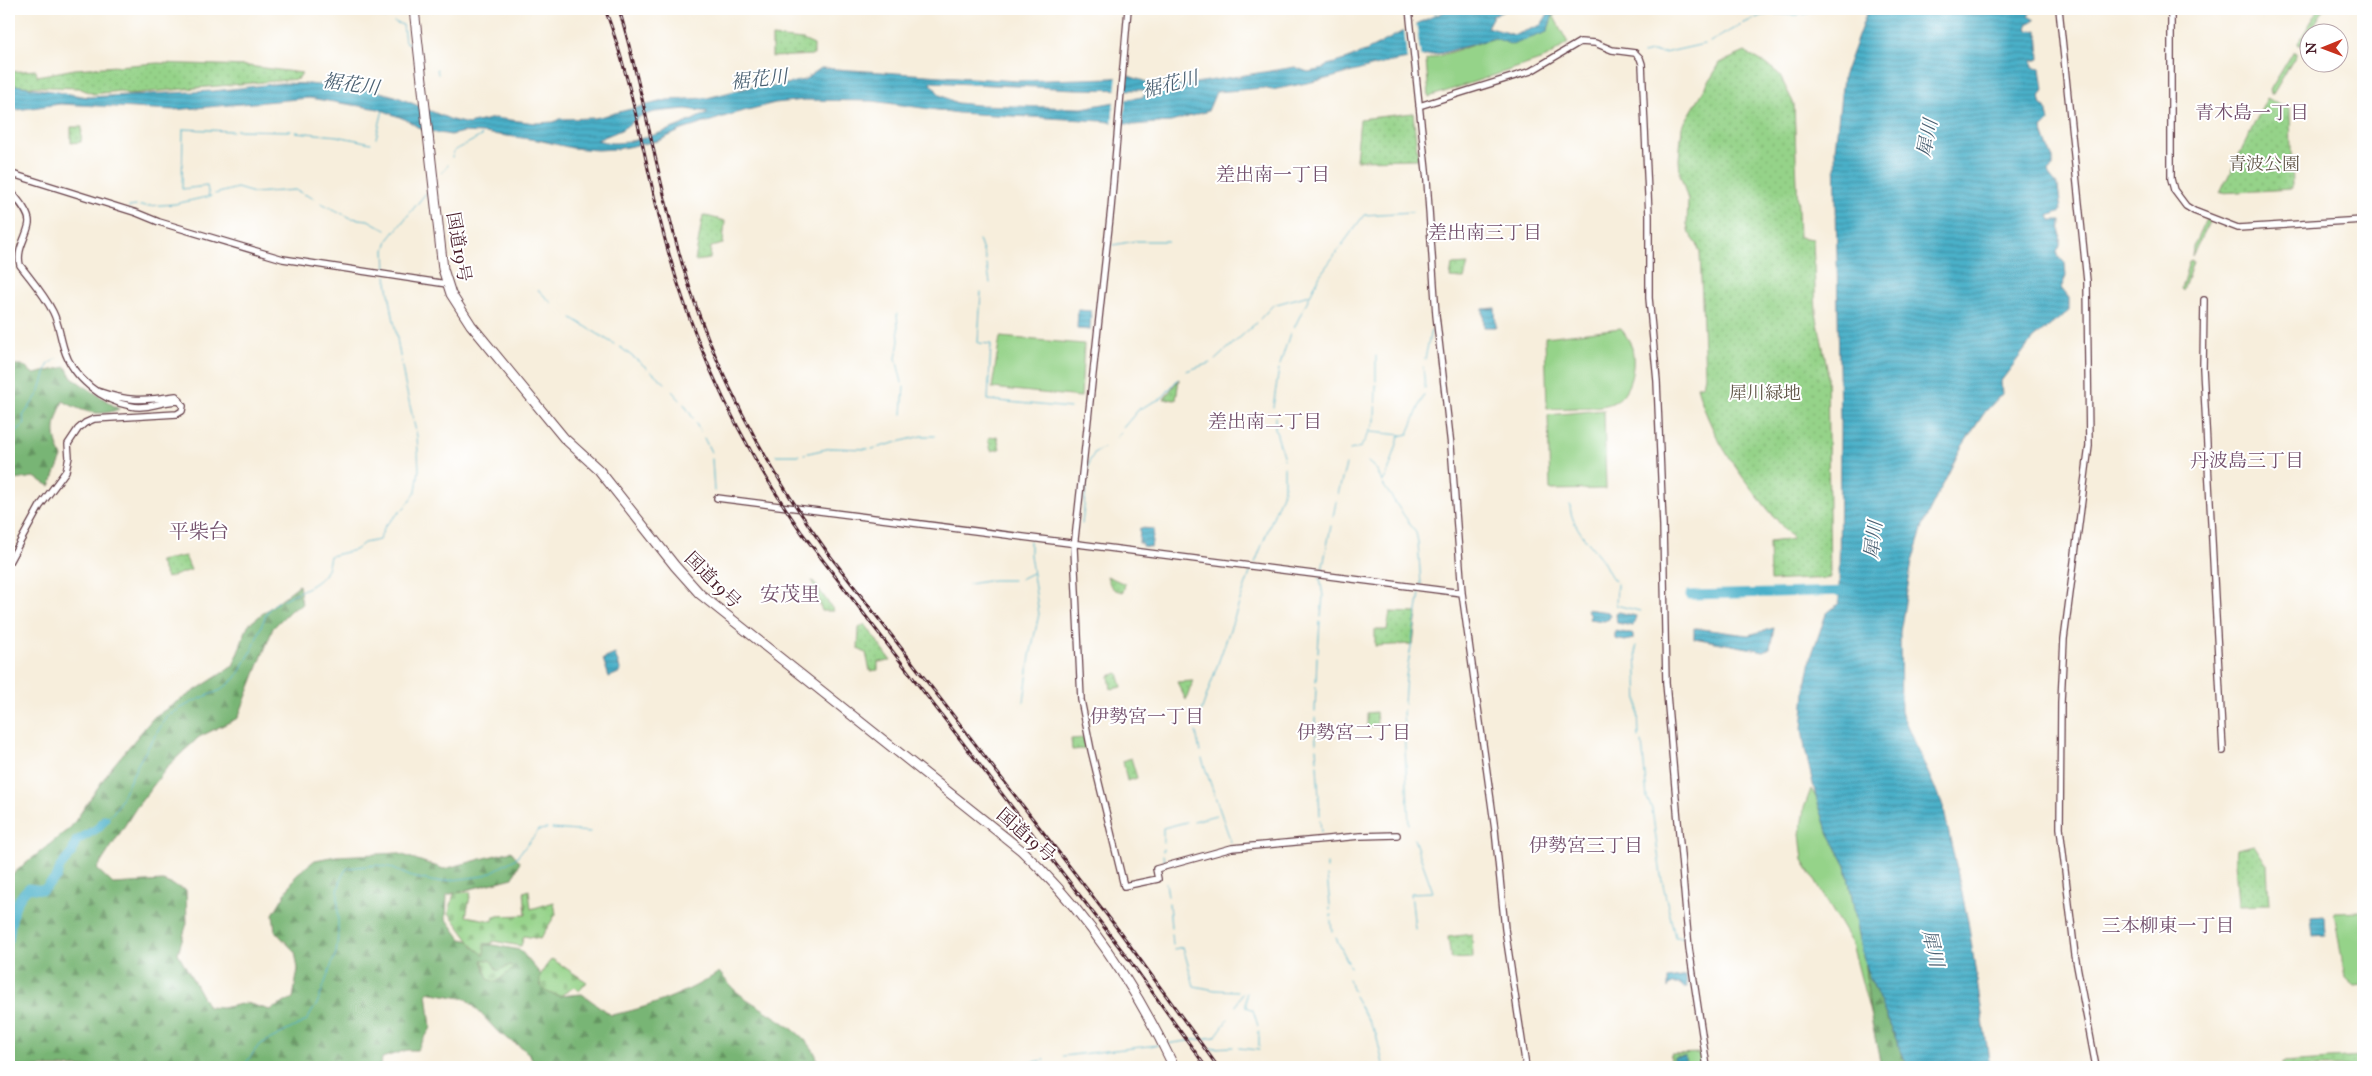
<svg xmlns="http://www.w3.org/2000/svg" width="2372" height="1076" viewBox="0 0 2372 1076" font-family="'IM FELL Great Primer','Noto Serif JP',serif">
  <defs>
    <pattern id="forest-firs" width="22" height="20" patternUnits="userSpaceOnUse" patternTransform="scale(1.25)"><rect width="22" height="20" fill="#78b575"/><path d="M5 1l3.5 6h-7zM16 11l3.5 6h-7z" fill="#649360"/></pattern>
    <pattern id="cemetery-stones" width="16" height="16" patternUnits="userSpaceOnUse" patternTransform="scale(1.25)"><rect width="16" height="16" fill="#95d389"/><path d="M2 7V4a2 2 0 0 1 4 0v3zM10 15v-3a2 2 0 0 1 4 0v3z" fill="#82b576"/></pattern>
    <pattern id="park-dots" width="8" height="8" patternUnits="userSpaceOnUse" patternTransform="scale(1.25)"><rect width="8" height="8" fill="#95d389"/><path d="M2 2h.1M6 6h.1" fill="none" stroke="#82b576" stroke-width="1.8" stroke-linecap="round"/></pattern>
    <pattern id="water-rules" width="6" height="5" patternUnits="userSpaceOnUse" patternTransform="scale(1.25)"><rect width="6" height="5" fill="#4ab0c9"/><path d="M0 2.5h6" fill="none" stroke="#408fa3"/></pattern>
  </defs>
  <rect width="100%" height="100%" fill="#fff"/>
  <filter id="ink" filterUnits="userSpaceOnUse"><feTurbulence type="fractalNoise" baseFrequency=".02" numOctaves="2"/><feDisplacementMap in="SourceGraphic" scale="10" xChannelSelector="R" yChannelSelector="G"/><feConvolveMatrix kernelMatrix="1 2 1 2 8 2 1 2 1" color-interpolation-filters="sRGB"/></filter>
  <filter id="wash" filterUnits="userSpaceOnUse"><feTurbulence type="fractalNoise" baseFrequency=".0096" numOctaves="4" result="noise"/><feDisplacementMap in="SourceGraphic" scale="20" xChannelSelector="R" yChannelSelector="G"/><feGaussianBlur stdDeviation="1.12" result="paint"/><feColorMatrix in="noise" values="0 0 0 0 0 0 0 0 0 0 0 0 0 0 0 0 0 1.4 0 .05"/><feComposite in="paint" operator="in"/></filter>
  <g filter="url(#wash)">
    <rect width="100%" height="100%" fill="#f7eedc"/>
    <path fill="#95d389" stroke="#70795a" d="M1553 15 1568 43 1546 58 1429 97 1426 60 1495 38 1547 32Z
      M1621 328C1625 335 1630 340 1632 348 1636 366 1631 395 1612 403 1599 409 1563 408 1547 409L1545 337Z
      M1000 337 1084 344 1081 397 992 388Z
      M1604 410 1606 489 1550 490 1548 415Z
      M1811 789 1816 797 1827 830 1846 866 1865 966 1870 1013 1852 944 1803 860 1800 834 1804 808Z
      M2363 911V985L2354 986 2345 978 2334 912Z
      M1702 1053 1704 1067H1670L1671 1054Z"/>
    <path fill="url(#forest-firs)" stroke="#616a50" d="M9 365H22L34 374 66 367 72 378 119 409C99 418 81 411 63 401 54 424 51 433 62 457L50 486 34 477 9 481Z
      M299 585 302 605 291 610 273 628 238 718 199 737 169 765 136 808 97 869 113 884 163 881 186 890 187 923 178 953 208 1007 222 1008 246 1003 270 1010 293 998 298 969 295 952 275 931 273 914 297 874 315 860 336 856 397 853 444 869 511 851 520 862 513 878 447 895 446 918 461 939 520 950 559 996 582 994 611 1015C646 1009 690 992 719 972 725 979 731 987 737 992 758 1009 821 1037 818 1067H539L525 1050 499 1033 467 999 427 992 431 1028 417 1050H407L382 1058 381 1067H9V877L71 827 111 768 154 717 233 666 248 625Z
      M1865 966 1908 1067H1881L1870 1013Z"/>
    <path fill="url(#cemetery-stones)" stroke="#70795a" d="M529 890 531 909 554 902 556 914 540 939 524 936 521 946 493 941V943L485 944 484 955 474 947 449 913 454 893 471 892 466 916 493 921 494 916 526 915 524 892Z
      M552 959 587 982 579 991 574 987 560 996C532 991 537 975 552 959Z
      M482 960H491L497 971 510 965 513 969 496 982 488 979Z"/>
    <path fill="url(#park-dots)" stroke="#70795a" d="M2319 9H2324L2302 45H2299L2298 43Z
      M772 37 803 40 814 45V55L772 57Z
      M1745 52 1765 63 1779 74 1794 104 1799 237 1813 239 1816 313 1827 367 1830 578 1770 581 1769 542 1793 539C1754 493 1712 446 1697 386H1703L1705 375 1700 253 1697 244 1689 233 1687 224 1688 200 1680 174 1679 159 1682 127 1720 63Z
      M2293 52H2296V55L2273 94H2271L2270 90Z
      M158 63 248 66 302 73 298 79 128 94 121 91 93 94 79 88 18 86 9 84V72L36 70 37 76 75 69Z
      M2267 98 2290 110 2292 189 2220 193Z
      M1413 113 1418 159 1356 160 1360 119Z
      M71 127H82L81 142 71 143Z
      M703 215 725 221 723 244 711 247 710 259 695 261Z
      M2206 219 2210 220 2192 256 2193 247Z
      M2192 260 2193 262 2183 291 2181 289 2189 261Z
      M1468 264 1464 279 1450 278 1452 265Z
      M1179 379 1176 400 1164 399Z
      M997 436 1000 449 991 451 988 438Z
      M185 556 191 570 167 578 159 561Z
      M1107 576 1125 584 1123 592C1112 590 1110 587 1107 576Z
      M812 581H813L834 611H822Z
      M1390 612 1417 613 1413 644 1375 646V630H1387Z
      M865 624 891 661 878 662V670L870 671 866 653 858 649 859 628Z
      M1118 673 1122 687 1111 689 1109 676Z
      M1193 681 1186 700 1177 682Z
      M1376 712 1377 726 1367 727V713Z
      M1084 738 1085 749 1072 750 1071 739Z
      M1131 758 1137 778 1127 781 1123 761Z
      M2254 845 2267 865 2269 905 2238 906 2235 861 2236 849Z
      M1472 934 1473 958 1451 959 1448 937Z
      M2363 1057V1067H2282V1062Z"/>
    <path fill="url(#water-rules)" stroke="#4a687a" fill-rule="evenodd" d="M1453 9H1508L1493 16 1487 27 1515 35 1541 25 1551 9H1569L1553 15 1547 32 1512 45 1495 38 1442 53 1386 63 1326 79 1272 90 1263 88 1216 92 1208 111 1171 122 1133 125 1102 121 958 113 873 101 804 100 775 103 736 113 682 130 658 141 617 149 597 150 572 148 538 140 484 133 463 132 451 135 422 130 407 120 379 109 309 98 173 110 60 104 9 111V84L88 97 214 91 282 83 308 84 372 90 395 96 452 120 468 124 494 118 536 123 554 122 559 119 595 118 667 100 707 98 754 86 771 87 804 80 821 68 1017 81 1111 78 1129 76 1161 87H1171L1295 67 1308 72 1324 69 1327 65C1372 55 1409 22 1453 9ZM930 82 1076 89 1143 90 1147 92 1142 97 1082 108 977 105 957 103 940 95ZM686 109 708 112C688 124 636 144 612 143 607 143 602 141 597 140L621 130 641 116 655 112Z
      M1868 9H2033L2028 16 2035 20 2027 24 2028 31 2038 30 2040 59 2032 61 2033 67 2041 68 2044 90 2040 97 2042 105 2046 107 2049 122 2042 129 2053 159V167L2048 171 2049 175 2058 186 2061 211 2049 216 2051 220H2061L2060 246 2057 252 2058 256 2065 263 2066 276 2061 288 2069 298V311L2033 339 2001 381 2002 394 1985 412 1961 448 1925 520 1912 562 1900 632 1901 712 1943 806 1968 921 1990 1067H1908L1865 966 1846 866 1827 830 1816 797 1805 749 1802 729 1805 691 1812 654 1826 614 1839 603 1840 423 1835 149 1843 77Z
      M1495 308 1496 327H1484L1483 309Z
      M1078 310 1091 311 1090 330 1077 329Z
      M1140 528 1154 529 1151 547 1142 546V543H1139Z
      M1586 609 1608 612 1610 615 1609 619 1604 621 1589 619 1590 616Z
      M1619 612 1636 616 1633 626 1617 623 1616 614Z
      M1694 628 1748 635 1774 628 1770 648 1764 651 1694 638Z
      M1615 631 1633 634V639L1625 641 1615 639Z
      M615 654 621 672 609 677 603 659Z
      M2324 916 2325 935 2313 936 2311 917Z
      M1686 976 1687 988H1684L1680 984H1672L1668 988V979Z
      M1685 1056 1686 1067H1674V1057Z"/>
    <path fill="#f7eedc" d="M1416 21 1421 59 1407 62 1404 28Z
      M1128 73 1126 92H1115L1117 75Z
      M1126 97 1123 127 1112 126 1114 99Z"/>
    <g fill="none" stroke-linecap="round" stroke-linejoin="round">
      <path stroke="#4ab0c9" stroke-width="1" d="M368 9 373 15 385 18
        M1434 9 1436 14
        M394 22 403 25 405 42 412 44
        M1710 42C1725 34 1748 19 1765 15 1785 12 1799 20 1818 9
        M1643 54 1651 52 1664 53 1704 44
        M437 69 438 74
        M236 130 291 131
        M296 132 337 136 371 143
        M376 138 383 110
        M452 157 454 151 481 136 484 133
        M442 173 448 165
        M215 194 237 188 254 193 295 190 315 199
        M209 197 207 186 182 189 183 129 232 131
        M321 203 351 218 368 220 386 230
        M140 206H146
        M148 206 175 204 211 196
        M129 207 136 206
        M979 240 986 260
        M1113 245 1135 241H1168
        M987 265 990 283
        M386 272 385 250 388 240 426 193
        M538 290 552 303
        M981 292 978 343 991 344 988 400 1070 408
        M897 314 899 341 896 358 902 383
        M572 318 614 344
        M1260 319 1273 305 1309 295
        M1294 328 1320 275 1364 215 1412 212
        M620 347 647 368
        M1425 359 1431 330
        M1215 360 1256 323
        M1280 365 1290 333
        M1423 367 1425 388
        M651 371 665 383
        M1186 371 1210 363
        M1376 381V356
        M672 391 680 400
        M684 404 693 418
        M1273 407 1279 369
        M902 414 904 387
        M1275 417V428L1284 459
        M696 424 700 431
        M1123 428 1139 409 1162 398 1178 379
        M1371 432 1402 435
        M1117 437 1121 432
        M704 438 711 452
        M9 439 25 423 23 416 39 393 48 365 56 359
        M872 449 921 436H935
        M1350 450 1361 447 1375 421 1376 385
        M804 454 831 448 868 449
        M776 455H799
        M712 459 714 491
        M1368 462 1377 470 1382 482
        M1338 494 1346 465
        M1570 505C1570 526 1591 544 1602 560 1607 567 1609 576 1615 581
        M1333 517 1336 502
        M1082 524 1089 462 1095 452 1103 448
        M1255 563 1284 489V467
        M1322 571 1331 526
        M1320 578 1323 596 1321 617
        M1020 579 1032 573
        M969 584 993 580H1013
        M1617 584 1616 605 1640 611
        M1421 585 1418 542 1416 533 1382 483C1392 469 1393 452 1400 436L1408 434 1424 395
        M1636 646 1639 738
        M1318 652 1320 622
        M1316 682 1317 657
        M1024 702 1030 656 1039 614 1030 555V541
        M1404 704 1406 676 1420 593
        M1403 710 1409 824
        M1315 712 1316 687
        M1315 718 1316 743
        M1198 720 1251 570
        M1196 732 1200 752
        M1642 742 1647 798 1652 809 1661 876 1675 937H1684
        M1316 748 1317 760
        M1202 759 1231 842
        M1317 765 1320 815
        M105 819 113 813 118 805 139 762 167 716 194 701 221 690 236 678 251 652 267 612 271 607C284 595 319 588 326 571 328 567 329 561 330 556L355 550 364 543 379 540 385 526 407 505 416 492 419 469 417 436 405 384 386 276
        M1320 820 1321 832
        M1194 821 1216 815
        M552 829 590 832
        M1414 839 1433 892 1411 893 1415 929
        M1163 843V828L1186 822
        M1163 851V849
        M1163 855 1164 861
        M1327 864V869
        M1327 876 1330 905
        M1166 883 1168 896
        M1169 903 1171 927
        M1330 908V910
        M1331 915V917
        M1331 921 1332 931
        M1172 934 1173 945
        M1336 938 1348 962
        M1174 949 1183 947 1194 986 1215 990 1238 991
        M1349 965 1350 967
        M1348 979 1353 990
        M1246 993V1007L1253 1010 1258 1026
        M1354 996 1376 1034 1383 1064
        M1236 1006 1242 993
        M1259 1032V1046
        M1166 1044 1215 1037 1228 1019
        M1211 1048 1233 1047
        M1239 1048 1259 1050
        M1063 1056 1158 1045
        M243 1067 259 1045 306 1021 317 1004 336 953 338 935V891L342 876 347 868 377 865 389 867 412 877 436 882 484 876 515 859 539 830 547 829
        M1006 1067 1044 1060"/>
      <path stroke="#4ab0c9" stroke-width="9" d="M1690 595 1851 591
        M9 940C12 920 12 903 28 888L43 890 57 877 60 867 72 853 76 841 98 828 105 819"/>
    </g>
  </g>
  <g filter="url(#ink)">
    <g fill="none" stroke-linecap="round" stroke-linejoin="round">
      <defs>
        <path id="minor" d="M1128 9 1111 208 1074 548 1081 700 1091 750 1124 886 1158 879 1156 869 1232 848 1360 836 1397 835
          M1409 9 1427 180 1436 315 1451 446 1462 593 1495 830 1505 929 1526 1067
          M2059 9 2087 281 2089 446 2064 639 2061 702 2060 828 2075 955 2096 1067
          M2171 9V179L2174 190 2186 206 2194 211 2238 228 2363 220
          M1419 106 1531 71 1580 42 1595 43 1612 50 1635 53 1640 58 1642 64 1649 216V298L1657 381 1663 525 1666 683 1689 948 1707 1067
          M9 173 137 213 159 222 283 259 447 284
          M9 189C15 197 30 212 29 223 27 237 16 249 20 265 32 281 44 294 53 312 59 324 60 337 64 349 73 378 102 401 131 406 148 410 164 400 180 401
          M2204 300 2203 368 2223 751
          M717 498 1462 593
          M9 562 40 506 66 471 69 457 68 444 78 429 85 423 94 419 177 414 182 411 183 406 176 396C143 401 129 402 97 391"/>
        <path id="highway" d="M414 9 443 269 451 294 471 325 564 438 599 470 675 566 700 594 1021 850C1086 911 1136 987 1174 1067"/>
      </defs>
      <use href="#minor" stroke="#643e46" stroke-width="8"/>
      <use href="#highway" stroke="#643e46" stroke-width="11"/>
      <use href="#minor" stroke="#fff" stroke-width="5.5"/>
      <use href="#highway" stroke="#fff" stroke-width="9"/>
      <defs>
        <path id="rail" d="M605 9C634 85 645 168 667 247 695 350 741 445 802 533L1130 961 1206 1067
          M619 9C644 93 657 179 682 263 713 369 764 464 828 553L1120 932 1218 1067"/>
      </defs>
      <use href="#rail" stroke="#4a1f2b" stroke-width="3"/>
      <use href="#rail" stroke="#fff" stroke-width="1" stroke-dasharray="4" stroke-linecap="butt"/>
    </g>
  </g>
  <g text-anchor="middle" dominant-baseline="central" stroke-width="4" stroke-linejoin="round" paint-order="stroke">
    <g font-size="18" fill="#605547" stroke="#fff">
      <text x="2264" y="164">青波公園</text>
      <text x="1765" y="393">犀川緑地</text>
    </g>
    <g font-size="18" fill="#4a1f2b" stroke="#fff">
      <text transform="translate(459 247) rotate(80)">国道19号</text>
      <text transform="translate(713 580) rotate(45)">国道19号</text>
      <text transform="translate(1026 835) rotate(41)">国道19号</text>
    </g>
    <g font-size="19" font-style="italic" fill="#4a6072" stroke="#fff">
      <text transform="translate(759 79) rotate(-6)">裾花川</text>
      <text transform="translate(351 84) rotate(8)">裾花川</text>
      <text transform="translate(1170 84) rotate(-14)">裾花川</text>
      <text transform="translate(1927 138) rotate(-79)">犀川</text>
      <text transform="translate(1873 540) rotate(-83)">犀川</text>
      <text transform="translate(1933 948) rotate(77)">犀川</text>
    </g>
    <g font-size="19" fill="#73516c" stroke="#fff">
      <text x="2252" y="112">青木島一丁目</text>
      <text x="1273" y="174">差出南一丁目</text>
      <text x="1485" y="232">差出南三丁目</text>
      <text x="1265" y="421">差出南二丁目</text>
      <text x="2247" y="460">丹波島三丁目</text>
      <text x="1147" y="716">伊勢宮一丁目</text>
      <text x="1354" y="732">伊勢宮二丁目</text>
      <text x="1586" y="845">伊勢宮三丁目</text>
      <text x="2168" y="925">三本柳東一丁目</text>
    </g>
    <g font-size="20" fill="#73516c" stroke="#fff">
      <text x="199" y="531">平柴台</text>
      <text x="790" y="594">安茂里</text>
    </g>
  </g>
  <rect width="2372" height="1076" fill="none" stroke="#fff" stroke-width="30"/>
  <g transform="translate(2324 48) rotate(269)"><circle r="24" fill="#ffffff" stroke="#b7a5aa"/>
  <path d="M0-4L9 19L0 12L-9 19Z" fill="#c8321e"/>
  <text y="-8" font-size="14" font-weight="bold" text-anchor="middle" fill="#4a1f2b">N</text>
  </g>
</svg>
